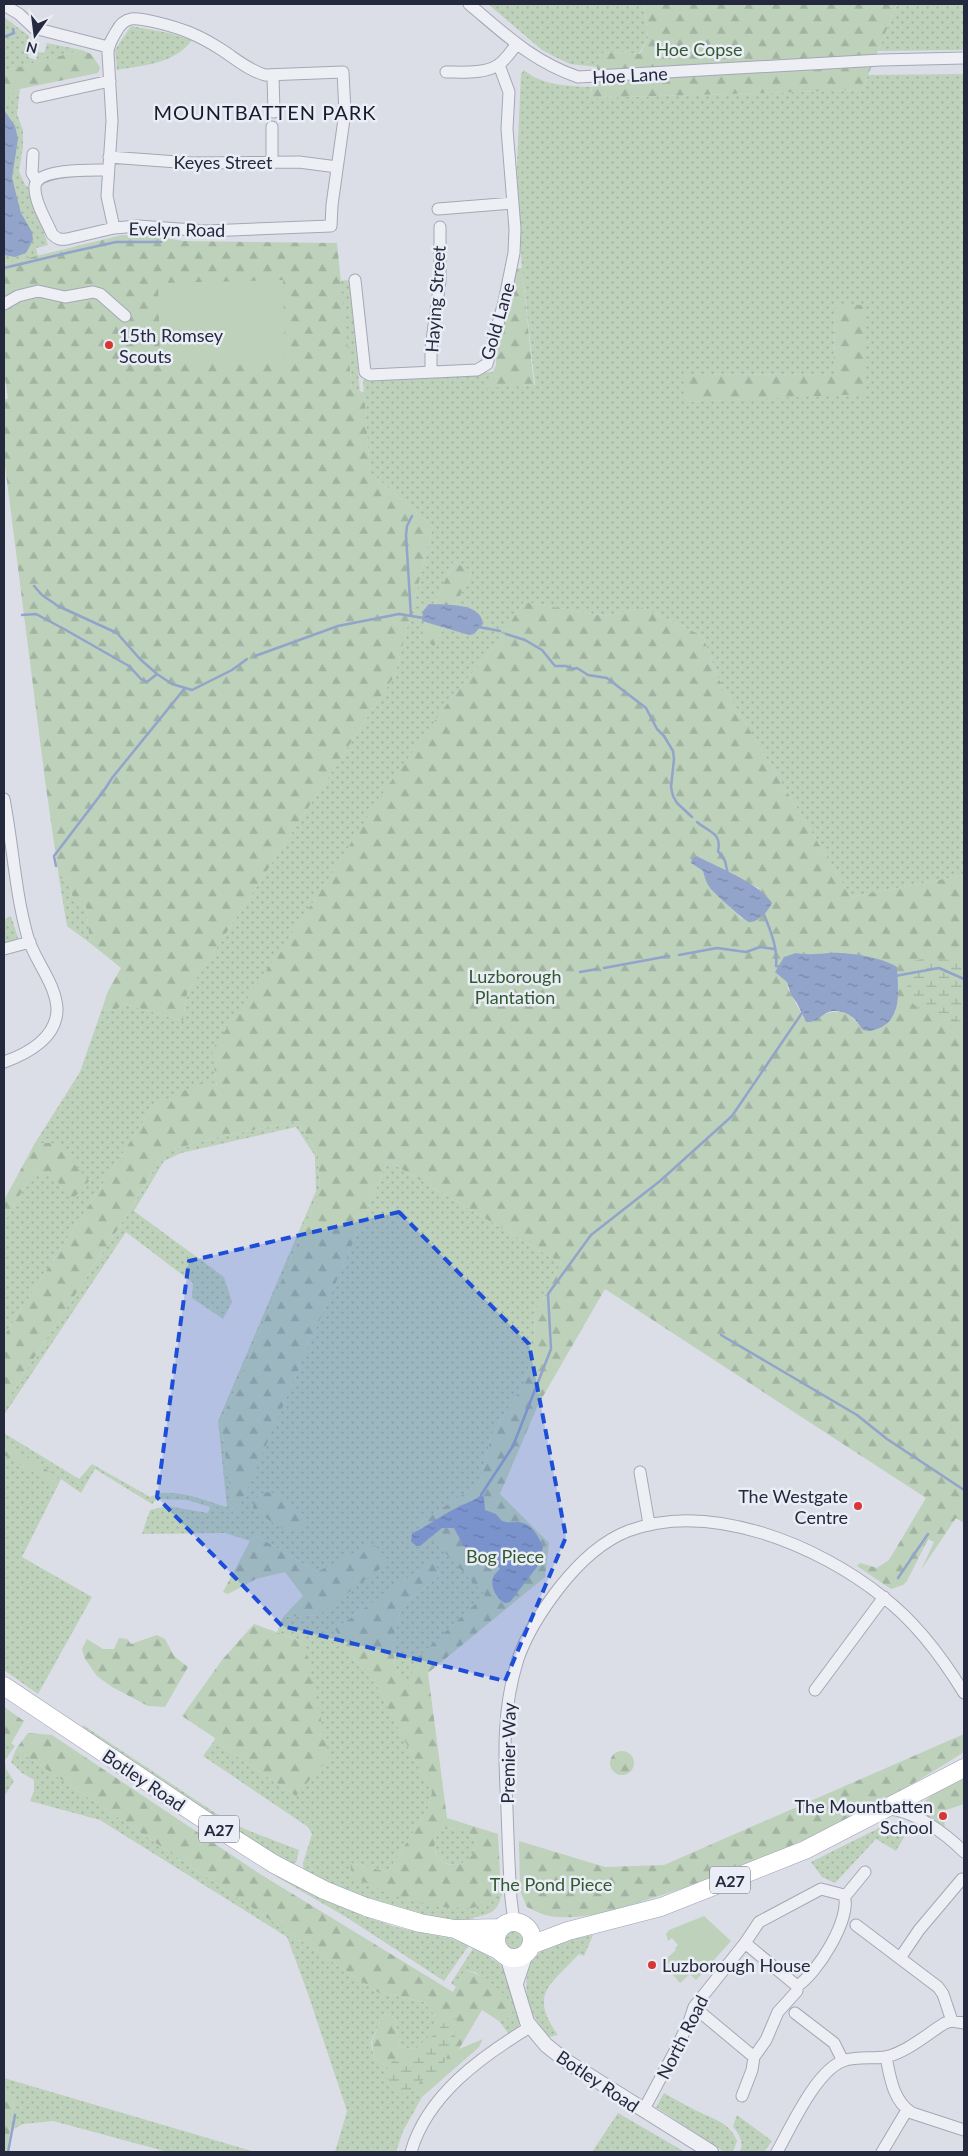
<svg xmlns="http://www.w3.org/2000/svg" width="968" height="2156" viewBox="0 0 968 2156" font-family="Lato,sans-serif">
  <defs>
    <pattern id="grass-dots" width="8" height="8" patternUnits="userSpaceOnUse" patternTransform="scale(1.25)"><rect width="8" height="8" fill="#bdd1bb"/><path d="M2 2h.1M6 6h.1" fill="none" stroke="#a2b3a2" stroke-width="1.8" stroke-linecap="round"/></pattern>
    <pattern id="forest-firs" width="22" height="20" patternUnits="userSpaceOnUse" patternTransform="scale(1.25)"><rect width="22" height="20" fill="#bdd1bb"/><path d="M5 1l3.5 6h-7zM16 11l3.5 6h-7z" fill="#a2b3a2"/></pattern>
    <pattern id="wetland-marsh" width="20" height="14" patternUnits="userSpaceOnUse" patternTransform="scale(1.25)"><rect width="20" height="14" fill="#bdd1bb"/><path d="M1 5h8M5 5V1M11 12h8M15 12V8" fill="none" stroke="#a2b3a2"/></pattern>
    <pattern id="water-ripples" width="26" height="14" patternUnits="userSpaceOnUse" patternTransform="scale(1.25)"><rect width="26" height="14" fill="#92a4ca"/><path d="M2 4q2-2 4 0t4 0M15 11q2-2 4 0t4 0" fill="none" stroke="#7786a5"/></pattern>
  </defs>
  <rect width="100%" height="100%" fill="#dbdee7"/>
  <path fill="url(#grass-dots)" fill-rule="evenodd" d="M488 4H644L648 38 639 54 620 52 600 53 597 67 570 64 555 57 542 50Z
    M897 4H964V50L878 51Z
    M4 17 29 36 26 49 30 50 28 57 36 60 38 52 44 53 47 43 82 50 4 71Z
    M131 26 169 33 192 40C175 64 144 65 117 70L115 50Z
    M524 70C542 86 570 86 592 87L590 98 862 90 868 75 964 74V875L851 897 718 678 703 636 643 608 604 616 524 602 494 647 455 693 385 791 318 895 213 1050 217 1089 154 1105 4 1336V1223L29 1179 49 1171 57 1143H35L80 1072 102 1009 115 1010 125 1004 183 1021 187 993 395 675 433 527 370 472 363 382 365 377 493 372 487 387 535 385 522 268 518 211 517 164 521 74ZM835 304 865 380 866 393 685 402V374L834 375ZM454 561 472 573 434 646 419 637Z
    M20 89 17 114 23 130V147L19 171 25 185 28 187 48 245 36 248 38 256 4 264V102L11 94Z
    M349 280 360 392 352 390 340 281Z
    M59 878 69 880 73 900 86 907 90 943 67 926Z
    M11 916 18 938 16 941 4 945V920Z
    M298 1121 318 1154 320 1191 221 1422 234 1519 388 1161 561 1263 542 1302 535 1310 534 1347 524 1384 492 1434 479 1484 418 1524 486 1595 447 1631 409 1688 395 1666 393 1639 402 1606 440 1575 432 1561 335 1629 352 1656 380 1690 389 1711 432 1792 428 1809 388 1872 350 1863 352 1876 501 1892V1889L503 1890C498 1912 493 1913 473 1918V1923L405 1915 304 1876 303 1863 312 1834 308 1827 203 1756 214 1741 296 1796 304 1642 277 1632 283 1617 319 1615 317 1572 257 1536 250 1541 225 1533 142 1534 150 1510 167 1506 208 1513 210 1507 187 1500 157 1499 152 1504 95 1469 81 1493 61 1479 22 1557 92 1597 38 1694 4 1670V1433L79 1479 92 1464 150 1497C171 1485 205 1501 227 1507L218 1421 316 1191 315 1156 296 1127 181 1153 164 1161 134 1211 224 1277 232 1302 223 1319 192 1298 193 1283 126 1232 4 1415V1404L127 1215 162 1156 174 1149 219 1137Z
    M39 1720 362 1915 396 1927 449 1938 469 1945 444 1981 346 1917 272 1874Z
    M83 1725 223 1818 247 1830 299 1850 296 1863 288 1865 83 1730Z
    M4 1739 15 1746 5 1760 6 1769 14 1781 5 1795Z
    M16 1749 379 1993C394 1994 408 1999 424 2002L438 2019 428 2038 416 2049 400 2047 394 2017 384 2014 371 2042 374 2058 409 2083 422 2097 403 2131 396 2152H335L347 2111 307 1991 287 1937 100 1820 30 1801 34 1791V1780L22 1773 11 1762Z
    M885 1825H911L896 1851 876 1839 835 1883 822 1877 811 1862Z
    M456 1828C467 1829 472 1834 477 1844 468 1878 424 1868 437 1833L446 1829Z
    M499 1939a15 15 0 1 1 30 0a15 15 0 1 1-30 0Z
    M593 1935 584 1956 579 1954C551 1985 528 1993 558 2035L549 2037C541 2027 532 2016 529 2004 523 1986 526 1959 545 1949 559 1941 577 1938 593 1935Z
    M474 1947 500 1964 511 1981 520 2018 518 2030 511 2037 499 2021 512 2016 501 1992 475 1972 465 1970 456 1987 451 1983Z
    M4 2078 255 2152H168L53 2121 23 2124 10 2131 15 2096 4 2092Z
    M664 2093C674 2099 684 2104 695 2110 712 2119 729 2121 737 2141L733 2152H724L656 2107Z
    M618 2113 685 2152H592Z
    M737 2115 772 2141 764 2152H740C744 2141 739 2135 733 2126Z"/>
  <path fill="url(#forest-firs)" fill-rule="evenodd" d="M644 4H897L862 90 590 98 600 53 620 52 640 54 648 38Z
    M82 50 91 54 100 67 98 73 20 89 11 94 4 102V71Z
    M122 235 159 237 184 241 337 243 352 390 364 392 370 472 433 527 395 675 187 993 183 1021 125 1004 115 1010 102 1009 108 991 121 968 90 943 86 907 73 900 69 880 59 878 45 780 4 458V400L8 398 4 372V264Z
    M522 268 534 385 486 388 496 365V358L516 269Z
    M835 304 865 305 866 394 685 402V374L834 375Z
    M454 561 472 573 434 646 419 637Z
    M524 602 604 616 643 608 703 636 718 678 851 897 964 875V1523L956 1518 921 1570 934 1542 928 1539 907 1581 903 1585 891 1589 857 1566 860 1563 877 1568 889 1560 926 1498 605 1289 538 1405 500 1494 549 1543 545 1577 428 1673 447 1818 498 1834 501 1892 491 1902 472 1908 439 1907 391 1895 352 1876 350 1863 388 1872 428 1809 432 1792 389 1711 380 1690 352 1656 335 1629 433 1560 440 1575 402 1606 393 1639 395 1666 409 1687 415 1660 485 1595 418 1524 479 1484 492 1434 524 1384 534 1347 535 1310 542 1302 561 1263 388 1161 234 1520 221 1422 320 1191 318 1154 298 1121 219 1137 174 1149 160 1159 127 1215 4 1404V1336L154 1105 209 1079 217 1088 212 1050 318 895 384 791 455 693 494 647ZM697 856 747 883 759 888 742 919C729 903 708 892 703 871L691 863ZM796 953 810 955 830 953 896 1011C886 1029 880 1027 861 1028 845 1003 828 1012 806 1022L788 989 787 982ZM456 1828C467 1829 472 1834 477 1844 468 1878 424 1868 437 1834L445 1829Z
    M35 1143H57L89 1181 72 1200 49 1171 29 1179 4 1223V1200Z
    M4 1443 58 1477 53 1484 4 1455Z
    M267 1492 278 1494 285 1502 303 1514 306 1523 299 1530H285L253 1510C253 1499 258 1496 267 1492Z
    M257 1536 317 1572 372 1543 390 1561 319 1615 283 1617 303 1596 285 1572 256 1579 228 1594 223 1592 250 1541Z
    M254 1624 304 1642 329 1757 296 1796 214 1741 215 1738 182 1716 222 1660Z
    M157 1635 165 1639 174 1656 188 1667 165 1707 148 1706 112 1687 97 1676 85 1659 82 1649 87 1639 103 1649H114L119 1638 127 1639 131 1644Z
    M4 1707 24 1721 11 1744 4 1739Z
    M28 1733 52 1735 260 1874 453 1992 465 1970C479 1972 510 1994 512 2008 513 2011 512 2014 512 2017L499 2021 482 2010 459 2049 483 2039 479 2047 422 2097 409 2083 374 2058 372 2041 384 2014 394 2017 400 2047 416 2049 428 2037 438 2019 424 2002C408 1999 394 1994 379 1993L16 1749Z
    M964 1734V1752C870 1813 765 1862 659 1896 627 1906 593 1919 559 1917 547 1917 537 1912 527 1907L520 1891 519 1841 605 1867 664 1865Z
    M610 1763a12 12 0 1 1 24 0a12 12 0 1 1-24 0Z
    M964 1778V1804L946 1810 943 1813 946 1835 917 1812C927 1793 946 1788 964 1778Z
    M4 2092 15 2096 7 2152H4Z"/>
  <path fill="url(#wetland-marsh)" d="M926 958 964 961V1022C947 1017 910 1014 907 992 906 984 912 970 913 961Z
    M457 2018 455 2038 443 2066 421 2081 409 2095 400 2093 386 2077 392 2061 414 2056 444 2023Z"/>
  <path fill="#bdd1bb" d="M283 280 285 359 160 362 158 283Z
    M704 1916 731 1941 696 1980 690 1974 680 1983 673 1975 676 1972 665 1960 676 1950 675 1948 678 1945 672 1938 668 1941 666 1934 669 1930Z"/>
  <path fill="url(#water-ripples)" d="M4 110 15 126 18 139 12 178 21 213 32 232 33 240 26 253 15 257 4 255Z
    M429 604C446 605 481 602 483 624L474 634 469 635 422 621 423 611Z
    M697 856C719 868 759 883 772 903 769 910 758 923 749 922 745 921 715 894 711 889 706 883 705 878 703 871L691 863 692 858Z
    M796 953C808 955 817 954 828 953 847 952 881 957 897 967 898 990 903 1020 877 1029 872 1031 867 1032 862 1029 860 1027 859 1024 857 1022 852 1015 843 1011 834 1011 822 1011 820 1023 806 1022L797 1003 791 995 787 982 775 972 784 957Z
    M481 1495 484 1497 485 1510 496 1514 502 1521C508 1523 512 1522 518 1522 532 1523 538 1536 543 1547L537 1567 510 1602 505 1603C497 1600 490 1587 493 1578 494 1574 498 1572 500 1568L495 1565H482L478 1563 472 1552 463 1545 454 1528H442L420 1546H416L411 1541 412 1534 415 1532C429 1525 442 1515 456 1508 465 1503 473 1502 481 1495Z"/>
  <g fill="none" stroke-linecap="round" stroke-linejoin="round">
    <path stroke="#92a4ca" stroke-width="2.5" d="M4 37 14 33 13 29
      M71 252 116 242H161
      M4 268 71 252
      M34 586 42 595 58 606 117 633 140 659 157 674 172 684 192 690 232 670 247 659
      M22 615 36 614 64 629 129 666 141 679 147 682 157 674
      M411 616 406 535 407 526 412 516
      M479 627 500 631
      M506 634 525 640 542 650 555 666H566L573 669 577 668 588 675 607 678 646 708 657 729 664 736 673 751 674 759 671 787 673 796 677 803 692 817
      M255 656 338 626 399 614 424 618
      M697 822C710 833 722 833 718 851L725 861 728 874
      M56 866 54 856 105 789 112 778 185 688
      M763 912C770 929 778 948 776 966L781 967
      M679 955 717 948 746 952 760 947 774 949
      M604 968 669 956
      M580 972 597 969
      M895 976 939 968 964 979
      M721 1335 857 1415 887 1439 964 1490
      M481 1495 513 1446 551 1349 548 1294 591 1235 660 1181 732 1116 804 1010
      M898 1578 928 1534
      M8 2152 15 2115"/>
    <defs>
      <path id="minor" d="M469 4C506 35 532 61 578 77L881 60 964 58
        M4 5 19 14 34 28 108 47
        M446 72C462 72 485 74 498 65 505 61 511 51 517 44
        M273 76 274 112
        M37 97 110 81
        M272 127V163
        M33 154 32 173 37 181
        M109 157 191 163 299 162 337 167
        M108 170C95 170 37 168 35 186 34 201 46 220 52 234 57 239 60 240 67 239L114 228 138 226 207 231 331 226 332 205 345 112 343 72 265 75C248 70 236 59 222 50 199 35 181 28 155 22 138 18 125 14 116 32 112 39 108 45 108 53L112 121 107 196 114 228
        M438 209 513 203
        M355 280 365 372 370 375 477 370 487 364 504 302 514 253 515 229 507 129 509 92 499 65
        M4 304 18 296 38 291 65 297 93 292 100 294 125 316
        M431 372V348L440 281V227
        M4 799C13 845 15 893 28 938 35 961 56 984 57 1009 57 1038 27 1054 4 1062
        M4 949 30 942
        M640 1472 649 1524
        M815 1690 884 1597
        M887 1809C914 1810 945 1833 964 1852
        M514 1922 511 1899C509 1869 508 1839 507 1809 504 1757 502 1709 518 1659 527 1633 542 1610 559 1588 577 1565 600 1542 628 1531 710 1500 818 1545 883 1597 917 1623 942 1657 964 1693
        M856 1925 938 1987 943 1994 952 2021
        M745 1943 797 1986
        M900 1958 919 1930 962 1879
        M694 2007 754 2057
        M795 2013 834 2043 843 2061
        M886 2057C890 2077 893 2101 912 2113L964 2130
        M742 2096 752 2070 754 2057 766 2040 778 2012 797 1991V1986C817 1974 852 1918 844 1895
        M643 2111 675 2051 689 2022 694 2007 745 1943 759 1922 821 1889 844 1895 847 1894 865 1872
        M411 2152C427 2095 482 2056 530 2027
        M777 2152C791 2127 816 2071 843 2061 856 2056 872 2059 885 2057 906 2053 927 2034 945 2023L952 2021 964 2023
        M882 2152 907 2110"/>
      <path id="tertiary" d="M507 1956 527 2022 546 2045 566 2061 711 2152
        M516 1983 526 1953"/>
      <path id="primary" d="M4 1686 200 1817 274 1864 324 1890 366 1907 420 1923 455 1929 500 1928
        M496 1940a18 18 0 1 1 36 0a18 18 0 1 1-36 0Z
        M455 1929 500 1951
        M531 1945 568 1931 661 1907 805 1850 964 1768"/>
    </defs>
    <use href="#minor" stroke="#a4a8b4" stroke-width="13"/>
    <use href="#tertiary" stroke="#a4a8b4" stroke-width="16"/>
    <use href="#primary" stroke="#999fb3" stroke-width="19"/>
    <use href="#minor" stroke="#eeeff5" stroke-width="11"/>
    <use href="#tertiary" stroke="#eeeff5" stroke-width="14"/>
    <use href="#primary" stroke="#fff" stroke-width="18"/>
  </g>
  <path fill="#1d4ed8" fill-opacity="0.2" stroke="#1d4ed8" stroke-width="4" stroke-dasharray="10 6" stroke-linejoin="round" d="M399 1212 529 1344 566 1537 505 1681 282 1626 157 1497 189 1261Z"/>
  <g fill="#d83634" stroke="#eaedf5" stroke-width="2">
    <circle cx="109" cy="345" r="5"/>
    <circle cx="858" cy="1506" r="5"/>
    <circle cx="943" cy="1816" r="5"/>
    <circle cx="652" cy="1965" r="5"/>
  </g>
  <g text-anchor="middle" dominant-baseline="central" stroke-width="5" stroke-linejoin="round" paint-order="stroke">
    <g fill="#eaedf5" stroke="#5f6475" stroke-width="1">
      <rect x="199" y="1815.5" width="40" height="27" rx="4"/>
      <rect x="710" y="1866.5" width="40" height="27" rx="4"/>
    </g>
    <g font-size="16" font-weight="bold" fill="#24293e">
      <text x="219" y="1829">A27</text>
      <text x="730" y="1880">A27</text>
    </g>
    <g font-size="18" fill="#315a30" stroke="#eaedf5">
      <text x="699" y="49">Hoe Copse</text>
      <text x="515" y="976">Luzborough<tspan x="515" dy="21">Plantation</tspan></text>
      <text x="505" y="1556">Bog Piece</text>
      <text x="551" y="1884">The Pond Piece</text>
    </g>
    <g font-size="18" fill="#24293e" stroke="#eaedf5">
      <text transform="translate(630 75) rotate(-3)">Hoe Lane</text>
      <text x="223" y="162">Keyes Street</text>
      <text transform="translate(177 229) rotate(1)">Evelyn Road</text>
      <text transform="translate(435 299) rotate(-86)">Haying Street</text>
      <text transform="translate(497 321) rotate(-74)">Gold Lane</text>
      <text transform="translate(508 1753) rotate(-89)">Premier Way</text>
      <text transform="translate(144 1780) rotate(34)">Botley Road</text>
      <text transform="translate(682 2037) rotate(-63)">North Road</text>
      <text transform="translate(598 2081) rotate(34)">Botley Road</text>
    </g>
    <g font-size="18" fill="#24293e" stroke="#eaedf5" text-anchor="start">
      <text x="119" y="335">15th Romsey<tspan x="119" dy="21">Scouts</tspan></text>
      <text x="848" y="1496" text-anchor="end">The Westgate<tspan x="848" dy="21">Centre</tspan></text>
      <text x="933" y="1806" text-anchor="end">The Mountbatten<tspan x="933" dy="21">School</tspan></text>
      <text x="662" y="1965">Luzborough House</text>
    </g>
    <g font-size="20" letter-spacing="1" fill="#171b2e" stroke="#eaedf5">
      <text x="265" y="112">MOUNTBATTEN PARK</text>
    </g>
  </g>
  <rect width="968" height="2156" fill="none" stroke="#24293e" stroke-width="10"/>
  <g transform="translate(35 35) rotate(194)" stroke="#eaedf5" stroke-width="4" paint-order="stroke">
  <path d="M0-4L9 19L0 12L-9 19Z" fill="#24293e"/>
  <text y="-8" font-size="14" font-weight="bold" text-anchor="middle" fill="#24293e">N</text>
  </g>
</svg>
